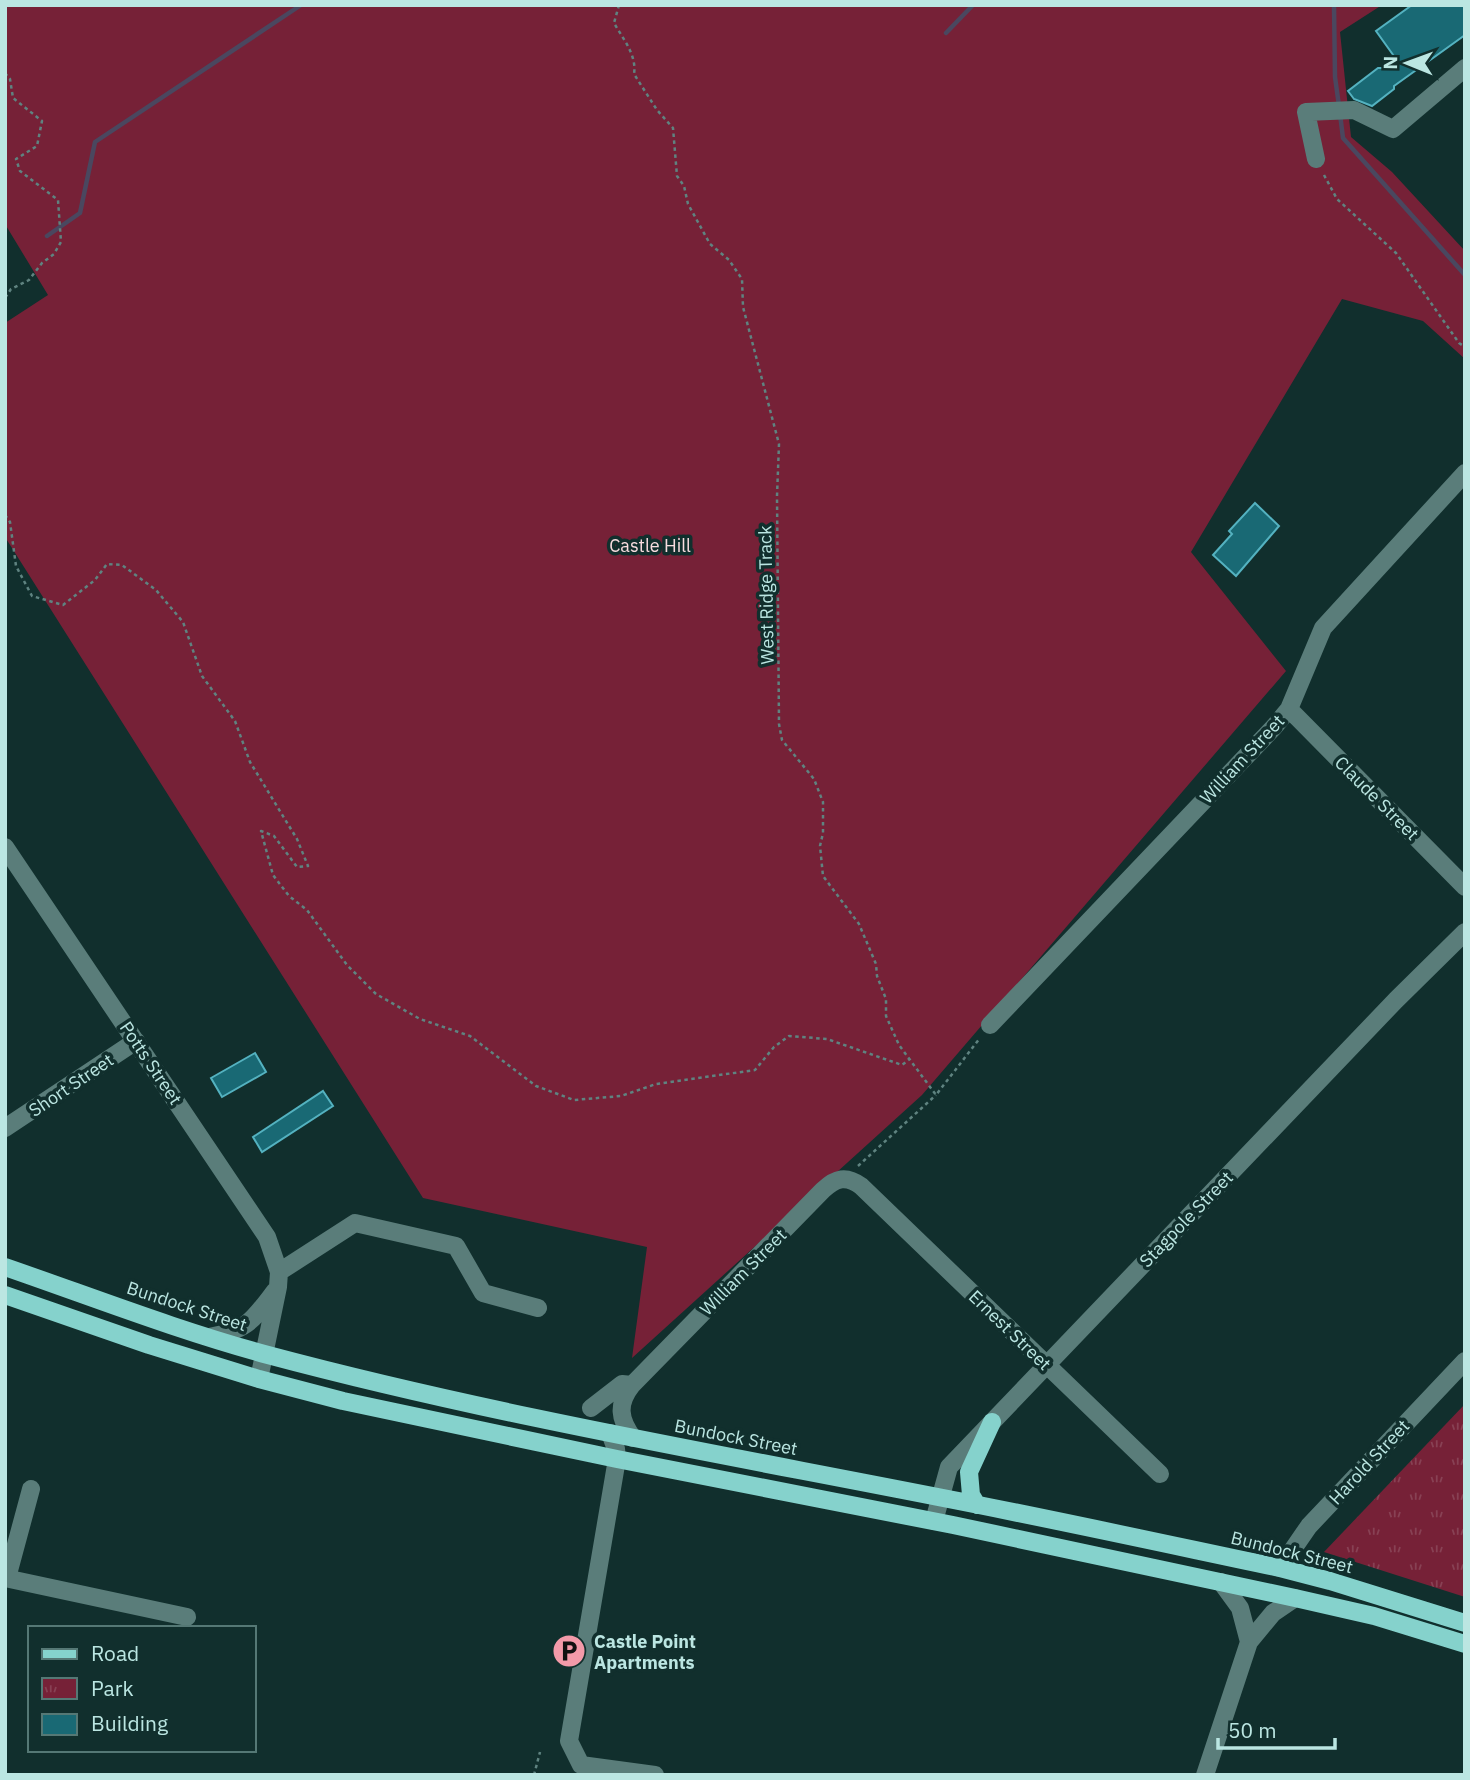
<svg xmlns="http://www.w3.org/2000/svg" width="1470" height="1780" viewBox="0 0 1470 1780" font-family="'IBM Plex Sans',sans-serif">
  <defs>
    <pattern id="park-tufts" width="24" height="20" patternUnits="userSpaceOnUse" patternTransform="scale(1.75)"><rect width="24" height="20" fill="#762137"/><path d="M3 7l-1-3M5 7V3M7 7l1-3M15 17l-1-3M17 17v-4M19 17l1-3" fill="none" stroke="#884154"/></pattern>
  </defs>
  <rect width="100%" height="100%" fill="#112f2d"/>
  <path fill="#762137" d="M5 5H1382L1340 32 1351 137 1392 172 1465 251V359L1423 321 1342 299 1191 552 1286 671 922 1095 632 1358 647 1247 423 1198 5 537V323L48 295 5 224Z"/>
  <path fill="url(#park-tufts)" d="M1465 1404V1597L1324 1552Z"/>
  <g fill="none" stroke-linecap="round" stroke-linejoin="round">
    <path stroke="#4a475f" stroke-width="4.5" d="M1334 5 1335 77 1339 106
      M946 33 973 5
      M1340 114 1343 138 1465 275
      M47 236 80 213 95 142 301 5"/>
  </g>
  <path fill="#196974" stroke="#54b2c0" stroke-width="2" d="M1412 5H1465V35L1394 86V89L1372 106 1354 99 1348 91 1378 68H1382L1396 59 1376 31Z
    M1255 503 1279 526 1236 576 1213 555 1232 534 1229 531Z
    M255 1053 266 1072 222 1097 211 1078Z
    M323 1091 333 1106 262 1152 253 1137Z"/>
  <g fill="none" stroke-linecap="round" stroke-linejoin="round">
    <path stroke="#5f8380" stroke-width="2.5" stroke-dasharray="3.5 3.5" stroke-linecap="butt" d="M619 5 614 23C623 39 637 55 634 74L657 110 673 128 677 176 684 186 688 204 710 244 729 260 742 279 743 307 779 444 777 496 779 724 782 740 814 779 823 802V833L820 846 823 876 859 924 876 964 877 976 886 999V1016L899 1045 936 1095 980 1038
      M5 73 10 79 13 98 42 121 37 146 16 159 20 171 58 200 61 242 54 254 42 263 29 280 11 289 5 298
      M1324 175 1337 199 1396 253 1459 343 1465 347
      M5 515 10 522 16 566 32 596 63 605 95 580 107 564 122 565 156 590 183 622 202 676 235 721 250 762 297 839 308 866 297 867 274 836 261 831 273 875 289 896 307 910 347 965 376 994 420 1019 470 1036 536 1086 574 1100 621 1096 656 1084 755 1070 774 1047 789 1036 827 1039 902 1065 910 1059
      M858 1166 936 1095
      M534 1775 540 1752"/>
    <path stroke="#5a7d7a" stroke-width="18" d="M1316 159 1306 112 1354 110 1393 129 1465 68
      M1289 709 1465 887
      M5 847 267 1237 279 1272 278 1287 259 1379
      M990 1025 1274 727 1289 709 1323 628 1465 473
      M5 1128 136 1041
      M279 1272 355 1223 456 1246 483 1293 538 1308
      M209 1337C248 1330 252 1321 275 1291
      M632 1385C617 1404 619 1419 633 1438
      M591 1408 622 1384 632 1385 823 1190C836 1178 846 1175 861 1186L1160 1474
      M610 1433 616 1449 617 1459 569 1741 581 1765 655 1775
      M934 1521 949 1467 1396 1000 1465 932
      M1280 1568 1309 1526 1465 1361
      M5 1578 187 1617
      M7 1578 31 1489
      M1221 1582 1240 1608 1249 1642
      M1205 1775 1249 1642 1273 1613 1295 1598"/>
    <path stroke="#85d2cc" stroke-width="18" d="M5 1267C92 1297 179 1331 268 1355 489 1414 714 1453 938 1497 1052 1519 1166 1544 1280 1568L1330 1581 1465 1623
      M5 1295 149 1345 259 1379 343 1401 617 1459 953 1525 1295 1598 1374 1616 1465 1644
      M977 1505 971 1495 969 1472 992 1422"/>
  </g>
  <defs>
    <symbol id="parking-disc" viewBox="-11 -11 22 22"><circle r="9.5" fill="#f39aa9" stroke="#112f2d"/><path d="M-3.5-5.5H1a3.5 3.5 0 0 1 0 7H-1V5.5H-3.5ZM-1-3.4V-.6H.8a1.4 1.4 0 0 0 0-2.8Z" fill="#111"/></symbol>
  </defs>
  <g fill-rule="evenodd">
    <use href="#parking-disc" x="550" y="1632" width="38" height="38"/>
  </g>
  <g text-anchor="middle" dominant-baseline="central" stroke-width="7" stroke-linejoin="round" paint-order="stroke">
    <g font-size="18" fill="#f8dcdf" stroke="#112f2d">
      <text x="650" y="545">Castle Hill</text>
    </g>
    <g font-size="18" fill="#bbe6e2" stroke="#112f2d">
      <text transform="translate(766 595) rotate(-91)">West Ridge Track</text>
      <text transform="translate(1242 759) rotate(-47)">William Street</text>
      <text transform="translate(1377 798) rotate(45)">Claude Street</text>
      <text transform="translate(151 1063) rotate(56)">Potts Street</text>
      <text transform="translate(71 1085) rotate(-34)">Short Street</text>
      <text transform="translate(1186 1219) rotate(-46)">Stagpole Street</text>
      <text transform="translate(743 1272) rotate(-45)">William Street</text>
      <text transform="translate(187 1306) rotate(18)">Bundock Street</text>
      <text transform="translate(1010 1330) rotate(44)">Ernest Street</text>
      <text transform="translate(736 1437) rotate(11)">Bundock Street</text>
      <text transform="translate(1369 1462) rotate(-47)">Harold Street</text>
      <text transform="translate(1292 1552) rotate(14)">Bundock Street</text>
    </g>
    <g font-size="18" font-weight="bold" fill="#bbe6e2" stroke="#112f2d" text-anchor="start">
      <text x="594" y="1641">Castle Point<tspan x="594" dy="21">Apartments</tspan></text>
    </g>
  </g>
  <rect width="1470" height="1780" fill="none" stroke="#bbe6e2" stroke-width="14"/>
  <rect x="28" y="1626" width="228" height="126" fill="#112f2d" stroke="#557875" stroke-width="2"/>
  <rect x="42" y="1649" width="35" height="10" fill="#85d2cc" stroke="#557875" stroke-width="2"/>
  <text x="91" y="1661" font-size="21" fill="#bbe6e2">Road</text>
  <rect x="42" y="1678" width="35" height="21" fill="url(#park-tufts)" stroke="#557875" stroke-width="2"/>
  <text x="91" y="1696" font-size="21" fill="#bbe6e2">Park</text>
  <rect x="42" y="1714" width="35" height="21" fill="#196974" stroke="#557875" stroke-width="2"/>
  <text x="91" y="1731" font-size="21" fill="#bbe6e2">Building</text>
  <g transform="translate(1407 63) rotate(271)" stroke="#112f2d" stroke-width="5" paint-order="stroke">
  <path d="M0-5L12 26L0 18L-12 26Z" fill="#bbe6e2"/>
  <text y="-10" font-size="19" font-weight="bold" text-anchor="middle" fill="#bbe6e2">N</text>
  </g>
  <path d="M1218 1738v10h117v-10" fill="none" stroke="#bbe6e2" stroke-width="3.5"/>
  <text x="1228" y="1738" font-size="21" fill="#bbe6e2" stroke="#112f2d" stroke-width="5" paint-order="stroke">50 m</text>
</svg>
